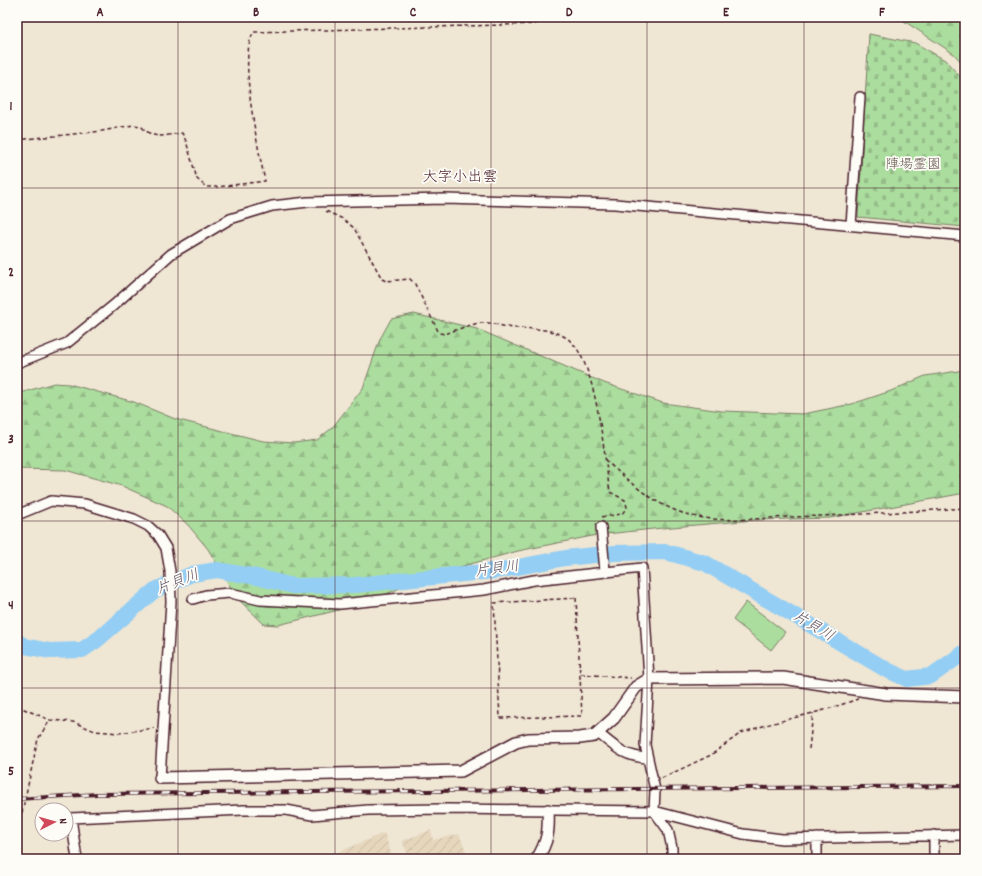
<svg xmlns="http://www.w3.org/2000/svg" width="982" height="876" viewBox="0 0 982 876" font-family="Dekko,'Klee One',sans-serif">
  <defs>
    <pattern id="industrial-furrows" width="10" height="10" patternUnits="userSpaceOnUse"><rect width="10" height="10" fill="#e5d6bc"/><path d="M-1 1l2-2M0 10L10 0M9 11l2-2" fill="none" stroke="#c6b7a2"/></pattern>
    <pattern id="forest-firs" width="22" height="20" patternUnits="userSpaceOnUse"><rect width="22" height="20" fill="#abdd9e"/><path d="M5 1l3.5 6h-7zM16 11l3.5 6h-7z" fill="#95bd88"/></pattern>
    <pattern id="cemetery-stones" width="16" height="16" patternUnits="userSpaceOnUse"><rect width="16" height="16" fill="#abdd9e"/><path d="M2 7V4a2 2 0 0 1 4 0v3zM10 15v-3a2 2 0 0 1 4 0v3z" fill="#95bd88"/></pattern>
  </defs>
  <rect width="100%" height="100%" fill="#efe6d4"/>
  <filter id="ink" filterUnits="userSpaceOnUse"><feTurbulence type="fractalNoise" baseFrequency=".025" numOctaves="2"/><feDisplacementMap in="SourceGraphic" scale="8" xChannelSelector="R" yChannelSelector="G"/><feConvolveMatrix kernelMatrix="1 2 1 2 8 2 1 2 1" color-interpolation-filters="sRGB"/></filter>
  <g filter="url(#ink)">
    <path fill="url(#industrial-furrows)" d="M431 830 433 840 459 834 469 859H410L402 841Z
      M384 833 393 859H322Z"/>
    <path fill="url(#forest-firs)" stroke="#7a7e64" d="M898 17H965V66L954 54Z
      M414 314 477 329 604 383 663 403 722 411 803 414 852 404 891 391 925 376 965 370V493L830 518 755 520 672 527 597 535 518 551 452 569 424 577 367 603 278 625 264 624 237 598 208 549 188 525 167 506 122 486 65 470 17 469V394L54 383 69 384 134 402 175 419 263 441 294 443 317 440 332 428 363 388 380 339 391 319Z"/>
    <path fill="url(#cemetery-stones)" stroke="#7a7e64" d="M869 34 915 43 945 60 965 82V227L858 217Z"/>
    <path fill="#abdd9e" stroke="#7a7e64" d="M746 602 785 632 771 650 733 620Z"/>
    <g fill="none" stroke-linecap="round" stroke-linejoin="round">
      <path stroke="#94cef4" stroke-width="16" d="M17 641 24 646 50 651 82 650 97 640 155 590 192 574 217 570 257 577 293 586 355 585 503 570 565 558 615 553 666 552 705 563 887 670 907 679 931 676 965 652"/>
      <defs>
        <path id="minor" d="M851 225 860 97
          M17 363 67 343 114 305 171 254 230 219 272 206 308 202 445 199 615 204 965 236
          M17 515 51 501 85 504 134 519 148 526 158 535 166 548 170 571 171 602 160 778
          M601 527 605 571
          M193 599 206 595 230 593 260 600 340 604 484 590 534 580 642 568 649 679 645 745 655 790 654 811 668 830 672 848V859
          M598 733C615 747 625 757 648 758
          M817 838V859
          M77 859 71 818 243 810H286L312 815 368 810 447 809 654 811 743 834 782 839 965 835
          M934 859V835"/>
        <path id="tertiary" d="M160 778 461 771 516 742 528 739 580 738 594 736 614 718 636 687 649 679 783 678 886 694 965 697
          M537 859C548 841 549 831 548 810"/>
      </defs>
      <use href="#minor" stroke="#4a1f2b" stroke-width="12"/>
      <use href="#tertiary" stroke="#4a1f2b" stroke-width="14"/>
      <path stroke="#4a1f2b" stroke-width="1.5" stroke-dasharray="4 3" stroke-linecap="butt" d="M17 140 102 131 133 125 141 126C154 141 165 135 182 133L186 141 197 179 206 187H217L265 181C259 152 237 54 254 32L536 24
        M326 211 343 219 354 228 382 279 386 281 410 279 415 284 439 333 445 334C456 330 468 325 480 323 491 321 504 328 516 328 534 329 553 328 568 339 597 360 604 457 610 492L625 500 627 507 622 514 601 517
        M605 460C628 480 648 500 677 511 711 525 755 518 791 517 849 515 907 512 965 508
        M576 598 582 716 500 718 494 603Z
        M581 674 631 678
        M17 706 50 720
        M809 749 813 713
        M662 778 711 755 741 733 766 725 828 709 858 699
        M17 826 21 817 38 739 50 720 73 722 95 731 119 733 154 728"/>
      <use href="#minor" stroke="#fdfcf7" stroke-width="9"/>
      <use href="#tertiary" stroke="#fdfcf7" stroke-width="11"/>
      <defs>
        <path id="rail" d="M17 799 97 794 965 786"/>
      </defs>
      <use href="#rail" stroke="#4a1f2b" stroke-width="4"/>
      <use href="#rail" stroke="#fdfcf7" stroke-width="2.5" stroke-dasharray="8" stroke-linecap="butt"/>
    </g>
  </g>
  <path fill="none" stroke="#4a1f2b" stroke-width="1" stroke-opacity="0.55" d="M178 17V859M335 17V859M491 17V859M647 17V859M804 17V859M17 188H965M17 355H965M17 521H965M17 688H965"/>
  <g text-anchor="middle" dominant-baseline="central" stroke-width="3.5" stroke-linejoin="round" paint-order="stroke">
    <g font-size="14" fill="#67584e" stroke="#fdfcf7">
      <text x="913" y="165">陣場霊園</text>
    </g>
    <g font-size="15" fill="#4a1f2b" stroke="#fdfcf7">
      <text x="460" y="178">大字小出雲</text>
    </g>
    <g font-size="15" font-style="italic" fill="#605467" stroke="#fdfcf7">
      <text transform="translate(497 570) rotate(-8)">片貝川</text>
      <text transform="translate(178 583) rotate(-21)">片貝川</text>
      <text transform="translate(813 627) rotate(31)">片貝川</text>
    </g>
  </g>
  <rect width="982" height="876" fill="none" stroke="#fdfcf7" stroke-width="44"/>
  <g transform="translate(54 822) rotate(84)"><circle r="19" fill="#fdfcf7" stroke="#b5a4a5"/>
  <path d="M0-3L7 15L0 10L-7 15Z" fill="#d1495b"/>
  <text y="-6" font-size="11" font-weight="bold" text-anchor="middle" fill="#4a1f2b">N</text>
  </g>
  <rect x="22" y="22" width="938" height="832" fill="none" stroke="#4a1f2b" stroke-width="1.5"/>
  <g font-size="13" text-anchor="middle" font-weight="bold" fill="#4a1f2b">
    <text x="100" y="16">A</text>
    <text x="256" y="16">B</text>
    <text x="413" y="16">C</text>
    <text x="569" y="16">D</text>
    <text x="726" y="16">E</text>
    <text x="882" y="16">F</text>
    <text x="11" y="110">1</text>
    <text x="11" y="276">2</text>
    <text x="11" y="443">3</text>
    <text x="11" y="609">4</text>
    <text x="11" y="775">5</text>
  </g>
</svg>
